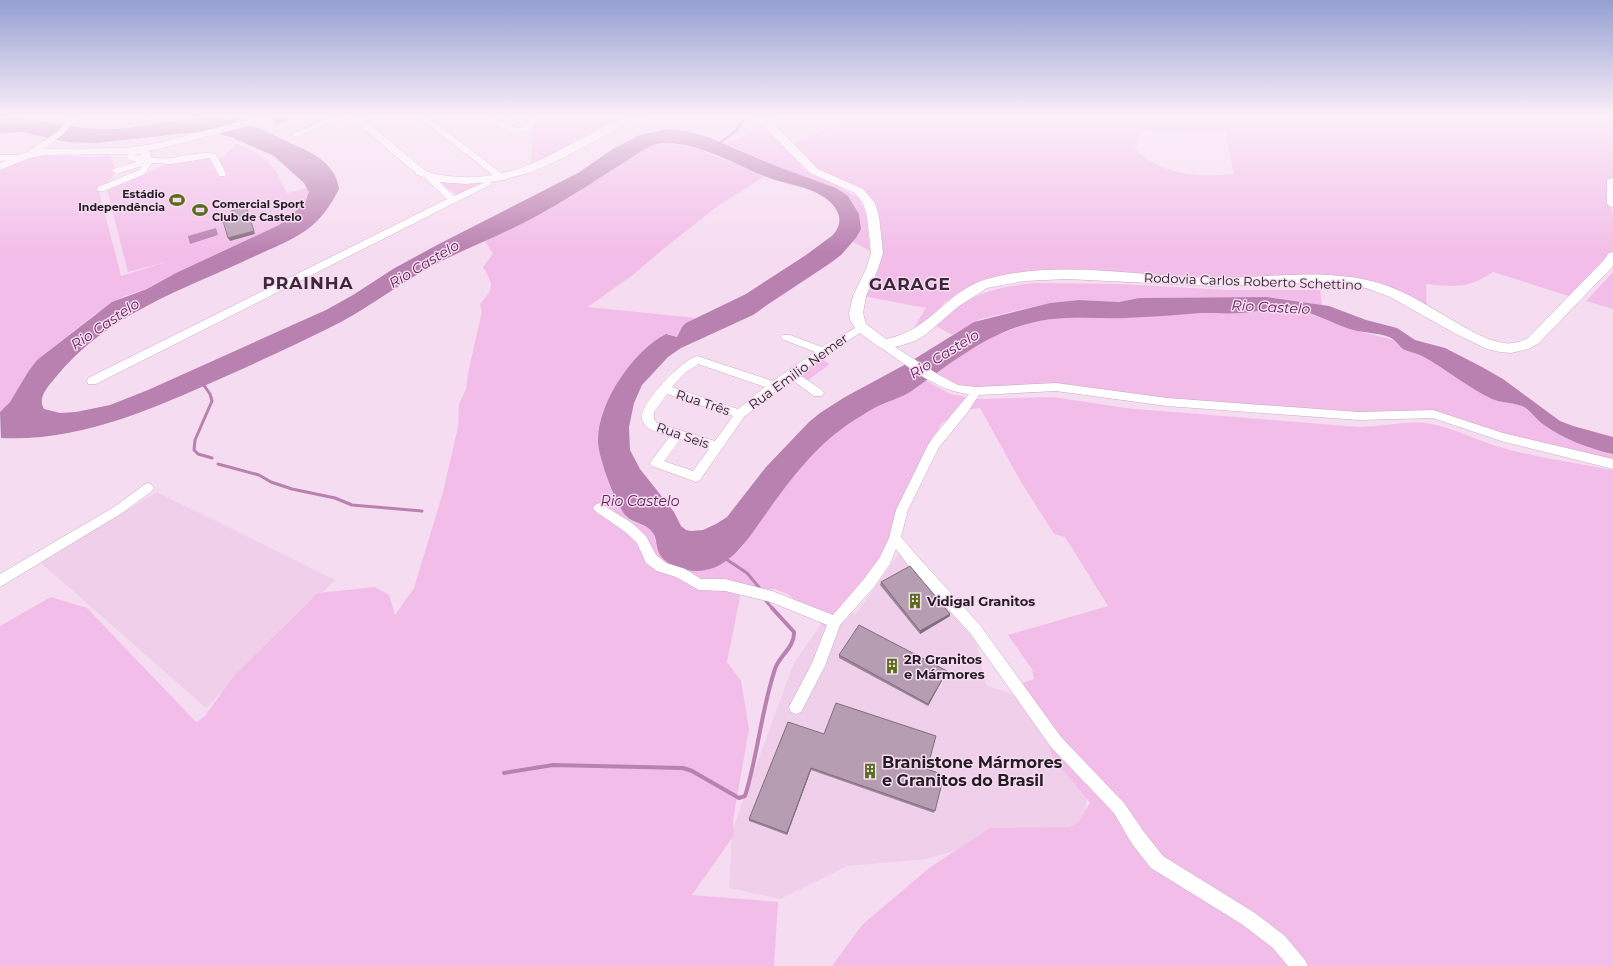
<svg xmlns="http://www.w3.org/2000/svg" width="1613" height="966" viewBox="0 0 1613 966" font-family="Montserrat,sans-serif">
  <rect width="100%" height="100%" fill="#f6dcf1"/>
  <path fill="#efcfe9" d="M157 492 335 580 206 708 40 562Z
    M900 552 976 642 986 685 1016 696 1087 790 1084 824 999 837 927 859 847 866 780 899 729 888 732 831 794 663 832 608 856 614Z"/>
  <path fill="#f2bee9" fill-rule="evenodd" d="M536 117H633L531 166C533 150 530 131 536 117Z
    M849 117H1613V175L1611 204 1613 220V252L1611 258 1575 298 1493 272C1468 289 1455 287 1426 284L1427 311 1384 293 1357 287 1329 285 1015 276 969 289 945 302 935 316 912 331 926 308 863 296 873 278 872 200 817 169 792 144 852 119ZM1142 130 1225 131 1234 174C1200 178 1161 175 1135 149Z
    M766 126 803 168 859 198 866 213 870 251 853 242C870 223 854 199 836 188L776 166 727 144Z
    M665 143 696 148 765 176 719 205 662 250 634 274 588 307 696 318 682 327 677 337 668 334 647 347 631 364 620 378 602 461 620 506 626 517 633 522 647 527 652 531 656 542 739 551C766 512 794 471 829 439 857 414 893 398 925 380L950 394 975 399 1053 397 1125 408 1358 427C1381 427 1404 421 1425 423 1452 426 1476 441 1503 448 1539 458 1576 463 1613 470V966H832L862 925 929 868 990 828 1069 827 1078 823 1090 803 1052 756 1046 731 1011 687 1034 679 1032 669 1008 635 1108 606 1065 537 1054 534 1021 482 980 408 959 411 941 424 914 478 884 562 827 629 789 595 775 589 741 592 727 662 741 681 749 729 733 820 734 835 692 895 778 902 774 966H0V626L51 597 87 608 196 722 204 717 234 676 318 593 375 587 389 595 395 615 414 588 443 492 458 427 459 404 466 389 468 373 482 312 480 304C494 288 494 285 483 267L493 254 485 241 571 197 640 152 651 146Z
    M236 144C252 149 268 158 277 173 281 179 283 187 287 193L308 188 309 196 293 215 279 225 176 273 147 289 125 296 95 314 37 360 10 402 0 412V170L27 159 44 155 90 157 110 156C121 172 110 181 99 191L121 276 166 262 128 272 107 190 164 165 186 160 202 158 211 159 223 157Z
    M440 182H487L456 195Z
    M1613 272V309L1586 301Z
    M1034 283 1119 284 1228 290H1320L1322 305 1267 297 1139 298 1119 302 1079 300 1050 303 980 319 952 335 936 326C943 320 949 312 957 307 980 291 1007 286 1034 283Z
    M1282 307 1296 309 1354 330 1394 340C1401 349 1410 350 1420 355 1446 369 1469 389 1496 400 1503 403 1519 404 1523 406 1529 409 1535 418 1541 422 1561 438 1588 449 1613 454V461L1576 454 1440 417H1377L1062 389 962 388 933 374 965 353 995 336 1032 322 1058 318H1126L1202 313H1243Z
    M821 358 830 364 807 381 798 375Z"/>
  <path fill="#b981b0" d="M18 118C47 121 75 129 105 129 147 130 190 112 232 120 254 124 276 137 297 146 317 155 336 166 339 189 331 205 320 221 305 231 289 242 270 249 253 257 181 291 108 313 55 378 48 387 37 397 44 409L60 413 76 412 110 405 148 390 326 310 353 295 393 269 437 245 578 173 613 149 640 135 668 129 686 131 708 137 776 166 836 188 848 196 859 214 861 229 856 238 841 255 829 264 767 305 753 315 681 348 668 357 642 385 634 403 629 427 630 450 640 469 674 512 681 526 686 530 691 531 703 530 716 524 727 517 766 467 809 422 820 413 845 397 908 363 974 322 1050 303 1079 300 1119 302 1139 298 1267 297 1329 306 1366 320 1397 328 1415 340 1445 348 1482 367 1503 379 1560 421 1573 426 1613 437V454C1589 449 1564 439 1544 425 1537 420 1531 411 1524 407 1518 403 1501 403 1492 399 1467 387 1446 369 1422 356 1416 353 1409 352 1403 349 1399 346 1397 342 1393 339 1384 333 1364 333 1353 330 1333 324 1303 307 1282 307 1269 308 1255 312 1242 313 1228 314 1214 313 1201 313 1176 315 1151 317 1126 318 1094 319 1062 315 1031 323 986 334 950 364 913 390 902 398 888 401 876 407 867 412 856 419 847 425 808 452 780 494 753 532 737 554 717 576 687 570 676 568 663 562 659 553 656 546 657 539 653 533 647 523 633 524 625 515 615 502 597 455 598 439 599 401 633 351 666 334L677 337 682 327 686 323 746 294 806 255 833 235C843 223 841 212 829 201 812 186 787 185 767 177 735 165 701 143 666 143 656 143 648 147 640 152 604 175 569 199 531 219 499 236 464 249 432 266 401 283 372 305 341 322 302 342 262 360 222 378 152 409 79 442 1 438L0 412 10 402 28 372 37 360 112 302 147 289 176 273 279 225 298 209 306 200 309 192 304 183 274 156 231 137 207 131 94 143 67 142 22 132 0 133V119Z
    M216 228 218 235 190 244 188 236Z"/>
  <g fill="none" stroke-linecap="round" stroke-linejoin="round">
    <path stroke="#b981b0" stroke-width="2.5" d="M231 122 240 117
      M718 144 736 131 745 117"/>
    <path stroke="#b981b0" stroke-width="3" d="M203 384 210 394 212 401 195 440 194 450 198 454 212 458
      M218 464 259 475 271 482 292 489 335 498 352 505 422 511
      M726 559 747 573 762 591
      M766 601 773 609"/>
    <path stroke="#b981b0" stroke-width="4" d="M504 773 553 765 683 768 692 771 739 798 745 796C758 755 761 711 775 669 779 656 795 647 794 632L772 608"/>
    <defs>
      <path id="minor" d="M71 117H79C68 131 39 157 22 160 15 161 7 160 0 161V155H23L57 132Z
        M142 117H150L145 120H142Z
        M333 117H344L299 136H293L292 134Z
        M419 117H428L505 176 506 178 505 180H499Z
        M488 117C500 117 508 127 520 128L527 123 530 117H538C536 122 534 128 529 130 516 138 496 127 488 117Z
        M769 117H778L769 124H763V120Z
        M143 148 150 152 151 157C173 163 194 149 216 154L226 174 225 176H219L210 158 171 164 152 163 145 174 104 191H98L97 189 98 187 139 170 142 166 116 174 112 171 113 169 137 162 129 160 126 157 132 150ZM138 154H142L135 156Z
        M429 174 432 175 454 196 485 182 488 181 492 184 96 384H88L87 381 88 378 447 199 426 179 425 177Z
        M862 324 867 327 866 329 827 354 798 374 822 390 824 393 822 396H814L791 379 744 417 700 480 696 482 652 466 650 463 652 460 670 436C661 433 645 431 642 419 639 404 682 360 697 356L773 381 815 352 782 339 781 337 782 335H790L822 347ZM698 364 765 387 738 409 672 387 686 372ZM667 394 733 416 715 441 657 423 654 419V412ZM680 439 709 449 693 471 664 461Z
        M884 340 939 375 958 385 976 387 1056 383 1167 398 1359 412 1433 410 1503 433 1613 459V469L1501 441 1433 418 1359 420 1167 406 1056 391 979 395 967 413 939 447 908 510 901 537 918 557 980 625 1061 737 1124 803 1144 832 1163 856 1255 913 1285 936 1305 960 1308 966H1288L1273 948 1243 925 1151 868 1132 844 1114 813 1051 747 970 633 908 565 896 549 890 564 874 587 840 625 825 666 801 712 796 714 791 712 789 707 812 663 827 625 771 602 725 591 699 590 676 577 657 571 646 563 637 543 624 531 595 511 593 508 595 505 599 503 603 505 632 523 646 536 656 555 666 563 685 569 701 579H725L772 591 833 615 864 579 880 557 889 538 896 510 928 445 934 436 969 394C936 391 907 365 880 347L879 344 880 341Z
        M148 483 152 485 154 488 152 491 122 513 0 587V574L114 507 144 485Z"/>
      <path id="major" d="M258 117H275L274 119 158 149 127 154 45 155 30 158 0 170V163L23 153 45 149 127 148 158 143Z
        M350 117H361L426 171C437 175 447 176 459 177 524 181 565 143 620 119L626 117H643L642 119 621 127 561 159 532 172 498 181 466 184 438 182 418 175Z
        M748 117H762L770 120 818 169 863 189 875 203 879 216 883 253 878 269 866 296 863 313 866 324 886 339C930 331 946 291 987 279 1058 259 1141 277 1214 278 1265 278 1317 269 1367 280 1401 287 1429 307 1459 324 1471 331 1485 339 1499 342 1509 345 1519 343 1528 338L1603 261 1609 253 1613 252V266L1538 344 1528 349 1511 353 1500 352 1487 349 1456 334 1390 297 1366 288 1349 285 1310 283 1212 286 1067 279 1024 281 987 288 959 306 925 335 915 341 899 346 884 349 879 347 857 331 850 320 849 313 853 296 866 269 871 253 867 216 863 203 855 193 810 173 762 124 749 119Z
        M1613 178V207L1609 206 1607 203V181L1609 179Z"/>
    </defs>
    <use href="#minor" stroke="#c5acc0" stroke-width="1"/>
    <use href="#major" stroke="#c5acc0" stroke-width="1"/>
    <use href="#minor" fill="#fff" fill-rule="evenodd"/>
    <use href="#major" fill="#fff" fill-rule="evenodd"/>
  </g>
  <path fill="#9d8799" d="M272 117H288L289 120 277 124 274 121Z
    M881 582 950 614V616L920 634 880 585Z
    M839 655 947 671 946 673 928 706 839 658Z
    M824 734 944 775 934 813 811 770 787 835 749 821V819Z"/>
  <path fill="#7f6e7d" d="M273 117H288L289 120 277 124Z
    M246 207 248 210 255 234 230 241 228 238Z
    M950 614V616L920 634V631Z
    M947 671 946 673 928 706V704Z
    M811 768V770L787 835V833Z"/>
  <path fill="#b69db2" stroke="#7f6e7d" d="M246 207 254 231 228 238 223 221 233 218 231 211Z
    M910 566 950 614 920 631 881 582Z
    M859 625 947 671 928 704 839 655Z
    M836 703 936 736 927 769 944 775 935 811 811 768 787 833 749 819 788 722 824 734Z"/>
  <linearGradient id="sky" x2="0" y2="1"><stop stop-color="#95a0d2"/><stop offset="0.46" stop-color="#fbeff9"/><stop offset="1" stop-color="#fbeff9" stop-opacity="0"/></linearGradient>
  <rect width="1613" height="252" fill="url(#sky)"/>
  <defs>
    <symbol id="stadium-bare" viewBox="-9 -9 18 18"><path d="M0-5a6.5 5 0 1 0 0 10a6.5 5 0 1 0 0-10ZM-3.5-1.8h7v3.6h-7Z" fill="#586c19" stroke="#f6dcf1" stroke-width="2.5" paint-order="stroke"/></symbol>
    <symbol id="building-bare" viewBox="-9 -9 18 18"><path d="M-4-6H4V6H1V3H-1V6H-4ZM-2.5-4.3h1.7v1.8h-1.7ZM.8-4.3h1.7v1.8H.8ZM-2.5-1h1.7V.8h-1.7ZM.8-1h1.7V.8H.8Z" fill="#586c19" stroke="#f6dcf1" stroke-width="2.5" paint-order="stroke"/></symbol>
  </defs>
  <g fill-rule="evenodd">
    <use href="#stadium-bare" x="166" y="189" width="22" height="22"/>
    <use href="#stadium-bare" x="189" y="199" width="22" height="22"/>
    <use href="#building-bare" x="904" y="590" width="22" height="22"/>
    <use href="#building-bare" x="881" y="655" width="22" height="22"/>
    <use href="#building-bare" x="859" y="760" width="22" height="22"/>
  </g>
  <g text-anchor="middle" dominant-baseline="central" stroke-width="3" stroke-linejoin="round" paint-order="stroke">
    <g font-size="11" font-weight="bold" fill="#251c23" stroke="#f6dcf1" text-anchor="end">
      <text x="165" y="194">Estádio<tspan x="165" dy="13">Independência</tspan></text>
      <text x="212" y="204" text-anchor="start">Comercial Sport<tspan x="212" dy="13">Club de Castelo</tspan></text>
    </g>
    <g font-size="13" fill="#251c23" stroke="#f6dcf1">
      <text transform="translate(1253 281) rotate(2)">Rodovia Carlos Roberto Schettino</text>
      <text transform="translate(798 371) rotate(-36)">Rua Emilio Nemer</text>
      <text transform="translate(703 402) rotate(18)">Rua Três</text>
      <text transform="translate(683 435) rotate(19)">Rua Seis</text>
    </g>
    <g font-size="13" font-weight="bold" fill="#251c23" stroke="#f6dcf1" text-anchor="start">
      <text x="927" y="601">Vidigal Granitos</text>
      <text x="904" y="659">2R Granitos<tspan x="904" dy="15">e Mármores</tspan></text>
    </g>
    <g font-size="14" font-style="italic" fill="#63215c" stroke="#f6dcf1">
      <text transform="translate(424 264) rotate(-31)">Rio Castelo</text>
      <text transform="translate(1271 307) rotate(3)">Rio Castelo</text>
      <text transform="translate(105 324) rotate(-34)">Rio Castelo</text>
      <text transform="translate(944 354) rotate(-32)">Rio Castelo</text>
      <text x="640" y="501">Rio Castelo</text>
    </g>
    <g font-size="16" font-weight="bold" fill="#251c23" stroke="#f6dcf1" text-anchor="start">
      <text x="882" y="762">Branistone Mármores<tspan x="882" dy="18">e Granitos do Brasil</tspan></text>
    </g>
    <g font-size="17" font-weight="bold" letter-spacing="1" fill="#3b2838" stroke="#f6dcf1">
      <text x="308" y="283">PRAINHA</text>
      <text x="910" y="284">GARAGE</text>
    </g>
  </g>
</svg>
